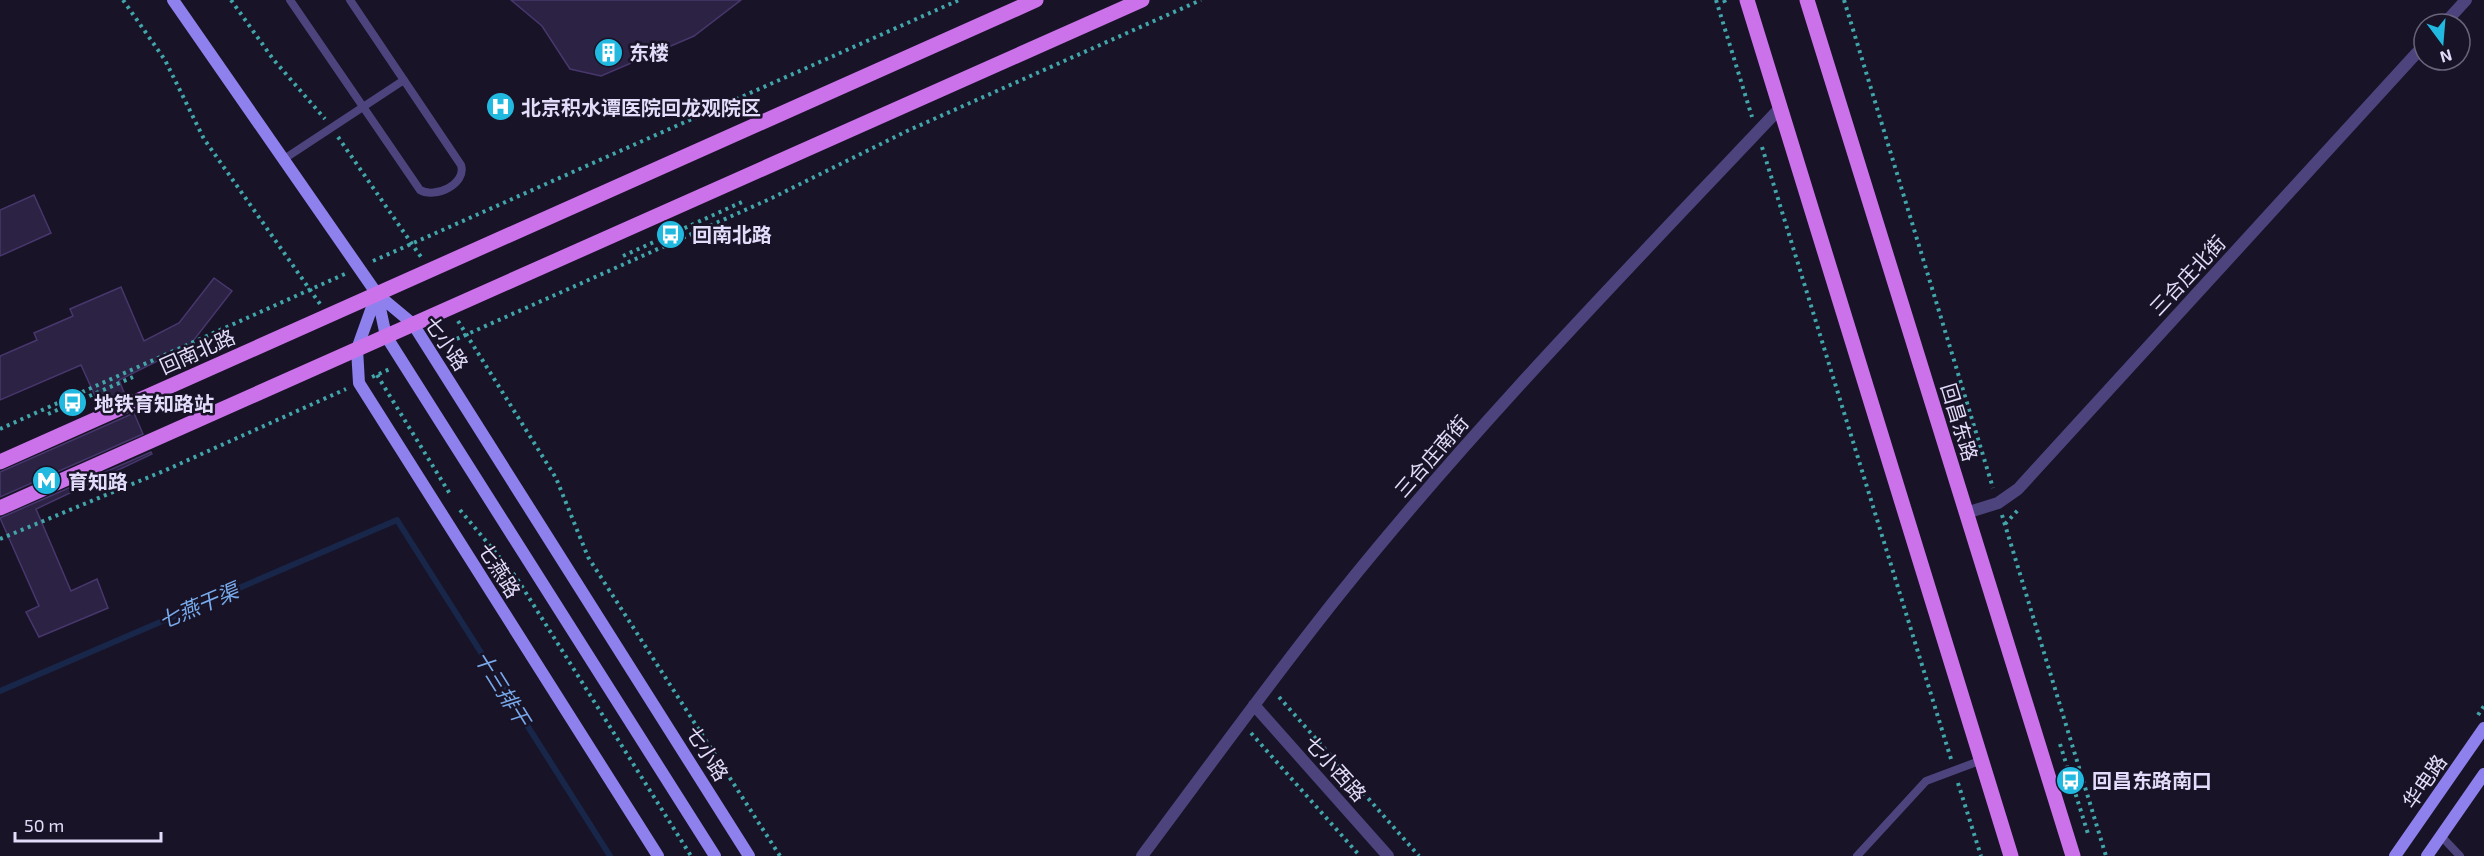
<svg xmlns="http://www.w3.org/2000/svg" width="2484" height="856" viewBox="0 0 2484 856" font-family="'Exo 2','Noto Sans SC',sans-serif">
  <rect width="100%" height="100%" fill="#181326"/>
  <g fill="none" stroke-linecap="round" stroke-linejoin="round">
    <path stroke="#18264a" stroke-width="6" d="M0 691 397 520 610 856"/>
  </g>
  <path fill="#2c2244" stroke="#47376d" stroke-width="1.5" d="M511 0H741L694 36 601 76 570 69 542 26Z
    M34 195 51 233 0 256V210Z
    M214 278 232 291 190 345 119 380 125 395 100 407 81 365 0 400V356L37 340 34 333 73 316 70 309 121 287 144 341 179 323Z
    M134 413 143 434 0 497V472Z
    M151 452 152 454 36 509 71 591 97 579 108 608 39 637 26 612 39 606 0 518Z"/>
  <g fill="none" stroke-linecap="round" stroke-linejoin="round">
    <path stroke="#41a5aa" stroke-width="4" stroke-dasharray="3 4.5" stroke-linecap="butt" d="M123 0 165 60 204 139 320 304
      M231 0 273 59 325 119
      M1716 0 1752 117
      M1724 0 1726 5
      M1844 0 1993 488
      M338 137 421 257
      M1762 147 1951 759
      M623 256 742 202
      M373 261 959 0
      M458 321 556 478 588 557 780 856
      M443 345 772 198 907 131 1201 0
      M377 375 450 494
      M372 377 390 369
      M48 414 133 377
      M0 429 347 273
      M460 510 516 577 691 856
      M2002 515 2106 856
      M2005 524 2018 510
      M0 539 166 470 346 389
      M1279 697 1419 856
      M2478 715 2484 706
      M1251 733 1360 856
      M2060 744 2089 837
      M1958 783 1981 856"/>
    <path stroke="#4d447e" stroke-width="8" d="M290 0 420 190C435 199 467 184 461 165L350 0
      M284 159 404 80
      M2441 836 2460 856
      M1857 856 1926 781 1982 760"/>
    <path stroke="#4d447e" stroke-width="12" d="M2444 24 2466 0
      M1966 513 1998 503 2018 489 2424 45
      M1254 705 1388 856
      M1142 856C1207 769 1271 680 1339 595 1476 424 1630 267 1780 108"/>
    <path stroke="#8e80ed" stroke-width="12" d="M173 0 377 294 413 324 749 856
      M377 294 386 336 715 856
      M376 296 357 349 359 383 658 856
      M2395 856 2484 728
      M2427 856 2484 774"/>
    <path stroke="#cb72eb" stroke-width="15" d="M1747 0 2011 856
      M1807 0 2073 856
      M0 462 1036 0
      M0 508 1142 0"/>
  </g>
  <defs>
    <symbol id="building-disc" viewBox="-11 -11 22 22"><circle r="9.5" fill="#22b9e0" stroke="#181326"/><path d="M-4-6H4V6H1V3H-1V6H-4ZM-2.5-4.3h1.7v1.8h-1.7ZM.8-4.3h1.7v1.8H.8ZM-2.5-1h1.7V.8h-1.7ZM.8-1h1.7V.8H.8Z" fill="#fff"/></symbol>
    <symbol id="hospital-disc" viewBox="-11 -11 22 22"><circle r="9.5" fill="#22b9e0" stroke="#181326"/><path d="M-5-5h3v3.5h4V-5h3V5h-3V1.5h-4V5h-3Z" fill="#fff"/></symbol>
    <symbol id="bus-disc" viewBox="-11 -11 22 22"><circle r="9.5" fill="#22b9e0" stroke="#181326"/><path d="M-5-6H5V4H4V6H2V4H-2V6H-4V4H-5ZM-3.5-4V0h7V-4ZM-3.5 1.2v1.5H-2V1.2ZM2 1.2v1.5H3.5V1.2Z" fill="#fff"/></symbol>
    <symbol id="metro-disc" viewBox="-11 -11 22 22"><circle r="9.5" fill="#22b9e0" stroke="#181326"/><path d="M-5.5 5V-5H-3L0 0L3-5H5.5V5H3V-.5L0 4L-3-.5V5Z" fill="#fff"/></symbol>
  </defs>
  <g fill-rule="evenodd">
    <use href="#building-disc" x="592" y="36" width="33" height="33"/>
    <use href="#hospital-disc" x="484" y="90" width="33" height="33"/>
    <use href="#bus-disc" x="654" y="218" width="33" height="33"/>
    <use href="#bus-disc" x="56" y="386" width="33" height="33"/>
    <use href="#metro-disc" x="30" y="464" width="33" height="33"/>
    <use href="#bus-disc" x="2054" y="764" width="33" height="33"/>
  </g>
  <g text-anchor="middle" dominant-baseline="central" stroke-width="5" stroke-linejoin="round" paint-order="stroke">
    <g font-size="20" font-weight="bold" fill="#e3dcfa" stroke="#181326" text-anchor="start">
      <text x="629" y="52">东楼</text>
      <text x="521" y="107">北京积水谭医院回龙观院区</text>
      <text x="692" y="234">回南北路</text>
      <text x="94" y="403">地铁育知路站</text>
      <text x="68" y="481">育知路</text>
      <text x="2092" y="780">回昌东路南口</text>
    </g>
    <g font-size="20" fill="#e3dcfa" stroke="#181326">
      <text transform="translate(2187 275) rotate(-47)">三合庄北街</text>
      <text transform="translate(447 343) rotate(56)">七小路</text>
      <text transform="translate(197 351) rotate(-24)">回南北路</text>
      <text transform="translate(1960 422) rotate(73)">回昌东路</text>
      <text transform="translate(1431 456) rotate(-49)">三合庄南街</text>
      <text transform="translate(500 570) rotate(58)">七燕路</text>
      <text transform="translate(708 753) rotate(58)">七小路</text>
      <text transform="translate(1336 768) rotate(48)">七小西路</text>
      <text transform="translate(2424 781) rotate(-55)">华电路</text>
    </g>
    <g font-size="21" font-style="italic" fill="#78aaec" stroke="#181326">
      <text transform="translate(198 605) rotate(-23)">七燕干渠</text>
      <text transform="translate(503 688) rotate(58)">十三排干</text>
    </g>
  </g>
  <g transform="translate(2442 42) rotate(164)"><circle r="28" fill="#181326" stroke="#69637b" stroke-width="1.5"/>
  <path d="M0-4.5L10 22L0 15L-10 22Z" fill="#22b9e0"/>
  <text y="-9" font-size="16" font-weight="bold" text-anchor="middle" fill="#e3dcfa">N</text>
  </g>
  <path d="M15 832v9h146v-9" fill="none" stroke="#e3dcfa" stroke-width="3"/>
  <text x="24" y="832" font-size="18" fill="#e3dcfa" stroke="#181326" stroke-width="4.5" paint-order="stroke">50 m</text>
</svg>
